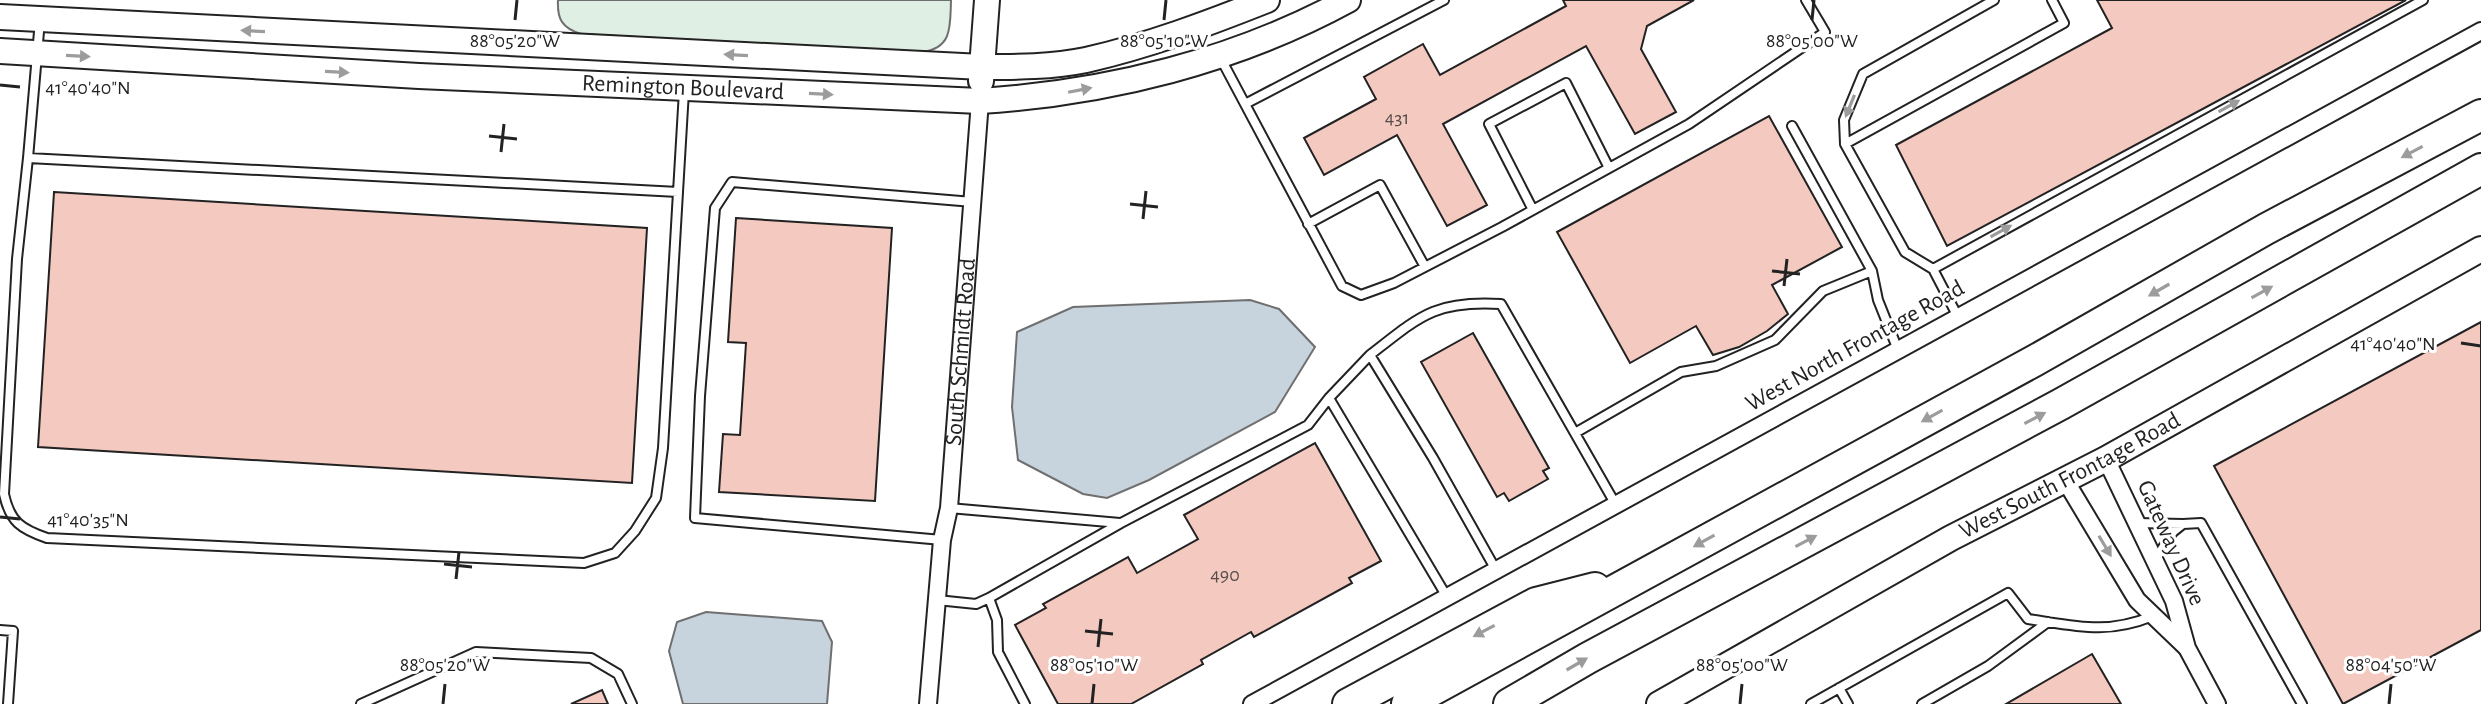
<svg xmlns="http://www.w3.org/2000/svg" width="2481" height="704" viewBox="0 0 2481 704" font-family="'Alegreya Sans',sans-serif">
  <rect width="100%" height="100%" fill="#fff"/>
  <path fill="#e0efe3" stroke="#6f6f6f" stroke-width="2" d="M558 0H951C950 26 953 48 922 52L581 34C562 28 557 19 558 0Z"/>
  <path fill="#c7d3dd" stroke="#6f6f6f" stroke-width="2" d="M1250 300 1279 309 1315 347 1275 412 1149 480 1107 498 1083 494 1018 460 1012 407 1017 332 1073 307Z
    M706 612 822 621 832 642 827 704H683L669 651 677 622Z"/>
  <path fill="#f3c9c0" stroke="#222" stroke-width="2" d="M1563 0H1694L1647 26 1641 49 1676 112 1635 134 1586 46 1443 124 1487 205 1447 226 1397 135 1324 175 1304 138 1376 99 1364 77 1423 44 1440 75 1566 6Z
    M2097 0H2406L1947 246 1896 145 2112 28Z
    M1769 116 1842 247 1772 285 1788 314 1767 331 1739 347 1713 355 1696 326 1630 363 1557 232Z
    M54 192 647 228 632 483 38 447Z
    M736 218 892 228 875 501 719 492 723 434 740 435 746 343 728 342Z
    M2481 322V630L2343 704 2214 466Z
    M1473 333 1549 468 1543 471 1548 479 1509 501 1504 493 1497 497 1421 362Z
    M1315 443 1381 561 1349 578 1352 583 1254 637 1251 632 1201 660 1203 664 1131 704H1058L1015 625 1046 608 1043 604 1128 557 1137 573 1198 539 1184 515Z
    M2092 654 2121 704H2006Z
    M602 690 608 704H571Z"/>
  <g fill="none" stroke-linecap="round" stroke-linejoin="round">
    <defs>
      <path id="lane" d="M40 20 28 158 678 192 684 91
        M1221 59 1342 286 1361 295 1394 283 1502 227 1689 124 1825 32 1806 0
        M1245 104 1444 0
        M1792 126 1872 271
        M1845 144 2064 23 2052 0
        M28 158 17 259 4 494C10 522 21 529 47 538L584 563 615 553 635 531 656 498 663 448 678 192
        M1533 210 1489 124 1566 83 1609 168
        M1308 224 1380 185 1425 267
        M1933 269 2423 0
        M1958 317 1933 269 1905 252 1845 144 1844 120 1863 74 1994 0
        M1370 355C1420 316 1435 300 1501 304L1616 505
        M1329 398 1370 355 1433 458 1496 570
        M1575 433 1681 372 1716 366 1775 340 1823 291 1872 271 1878 300 1898 350
        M949 508 1120 523
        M2137 523 2183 524 2173 532 2155 560
        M2183 524 2201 523 2302 704
        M942 540 695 518 700 396 715 208 732 182 973 202
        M989 598 997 620 998 652 1025 704
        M937 600 976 604 989 598 1121 523 1308 425 1329 398 1447 597
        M0 630 13 631 8 704
        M1839 688 1848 704
        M361 704 476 652 591 658 618 674 632 704
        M1811 704 2008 593 2028 619C2076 626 2106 635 2153 616
        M1922 704 1988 666 2048 622"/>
      <g id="street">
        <path d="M2106 459 2174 601 2187 648 2217 704"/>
        <path d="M2065 480 2137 600 2186 647"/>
        <path id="s1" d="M928 704 942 540 949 508 980 101"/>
        <path d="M1252 704 2481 31"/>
      </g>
      <g id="secondary">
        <path d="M0 17 982 67C1017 67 1052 67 1086 60 1148 46 1209 23 1267 0"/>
        <path id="s2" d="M0 51 419 76 980 101C1108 93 1236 61 1348 0"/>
        <path d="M981 81 987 0"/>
        <path id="s3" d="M1659 704 1951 538 2106 459 2481 249"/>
      </g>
      <path id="highway" d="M1348 704 1536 603 1595 588
        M1407 704 2034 361 2266 229 2481 115
        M1509 704 1588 658 2061 404 2481 169"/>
    </defs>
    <use href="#lane" stroke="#222" stroke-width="12"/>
    <use href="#street" stroke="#222" stroke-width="20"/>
    <use href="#secondary" stroke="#222" stroke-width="28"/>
    <use href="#highway" stroke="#222" stroke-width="34"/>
    <use href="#lane" stroke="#fff" stroke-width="8"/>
    <use href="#street" stroke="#fff" stroke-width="16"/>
    <use href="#secondary" stroke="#fff" stroke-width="24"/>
    <use href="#highway" stroke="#fff" stroke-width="30"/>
  </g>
  <defs><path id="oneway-solid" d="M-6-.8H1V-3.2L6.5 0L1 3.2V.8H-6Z" transform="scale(2)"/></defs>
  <g fill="#9c9c9c">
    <use href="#oneway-solid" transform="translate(253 31) rotate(-177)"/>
    <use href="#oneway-solid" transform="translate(736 55) rotate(-177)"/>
    <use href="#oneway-solid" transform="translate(78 56) rotate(3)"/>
    <use href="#oneway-solid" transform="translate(337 72) rotate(3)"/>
    <use href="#oneway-solid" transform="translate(1080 90) rotate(-11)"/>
    <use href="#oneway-solid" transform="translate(821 94) rotate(3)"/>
    <use href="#oneway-solid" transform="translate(1850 106) rotate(112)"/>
    <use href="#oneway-solid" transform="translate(2229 106) rotate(-29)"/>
    <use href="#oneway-solid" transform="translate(2412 152) rotate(152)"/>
    <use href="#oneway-solid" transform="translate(2001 231) rotate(-29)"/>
    <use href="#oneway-solid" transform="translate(2159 290) rotate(150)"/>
    <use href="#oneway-solid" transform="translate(2262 292) rotate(-29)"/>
    <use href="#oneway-solid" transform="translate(1932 416) rotate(151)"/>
    <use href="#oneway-solid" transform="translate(2035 418) rotate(-28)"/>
    <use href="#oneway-solid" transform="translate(1704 541) rotate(151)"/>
    <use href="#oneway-solid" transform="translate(1806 541) rotate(-28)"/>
    <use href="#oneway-solid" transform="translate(2105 546) rotate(59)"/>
    <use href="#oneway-solid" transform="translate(1484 631) rotate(152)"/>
    <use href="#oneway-solid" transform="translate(1577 664) rotate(-30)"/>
  </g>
  <path fill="none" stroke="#222" stroke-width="3" d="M515 20 517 0M1164 20 1166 0M1812 20 1814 0M0 85 20 87M489 136 517 139M501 152 504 124M1130 204 1158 207M1143 219 1146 191M1772 271 1800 274M1784 286 1787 259M2461 343 2481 346M0 517 20 519M444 564 472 567M456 579 459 552M1085 631 1113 634M1098 647 1101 619M443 704 445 684M1092 704 1094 684M1740 704 1742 684M2389 704 2391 684"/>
  <g text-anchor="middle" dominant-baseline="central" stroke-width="6" stroke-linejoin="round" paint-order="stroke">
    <g font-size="20" fill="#564c4a">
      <text x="1397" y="118">431</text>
      <text x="1225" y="575">490</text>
    </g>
    <g font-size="24" fill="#222" stroke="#fff">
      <text stroke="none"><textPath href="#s2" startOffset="684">Remington Boulevard</textPath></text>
      <text transform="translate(1855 346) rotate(-29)">West North Frontage Road</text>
      <text stroke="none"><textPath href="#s1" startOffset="354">South Schmidt Road</textPath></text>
      <text stroke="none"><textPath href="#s3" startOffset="470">West South Frontage Road</textPath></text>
      <text transform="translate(2171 543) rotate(66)">Gateway Drive</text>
    </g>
  </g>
  <g font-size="20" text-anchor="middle" fill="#222" stroke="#fff" stroke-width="6" stroke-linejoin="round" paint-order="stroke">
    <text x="515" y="47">88°05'20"W</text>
    <text x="1164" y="47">88°05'10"W</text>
    <text x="1812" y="47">88°05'00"W</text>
    <text x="88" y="94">41°40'40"N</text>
    <text x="2393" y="350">41°40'40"N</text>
    <text x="88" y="526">41°40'35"N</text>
    <text x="445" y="671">88°05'20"W</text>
    <text x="1094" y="671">88°05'10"W</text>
    <text x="1742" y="671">88°05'00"W</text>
    <text x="2391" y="671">88°04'50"W</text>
  </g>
</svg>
